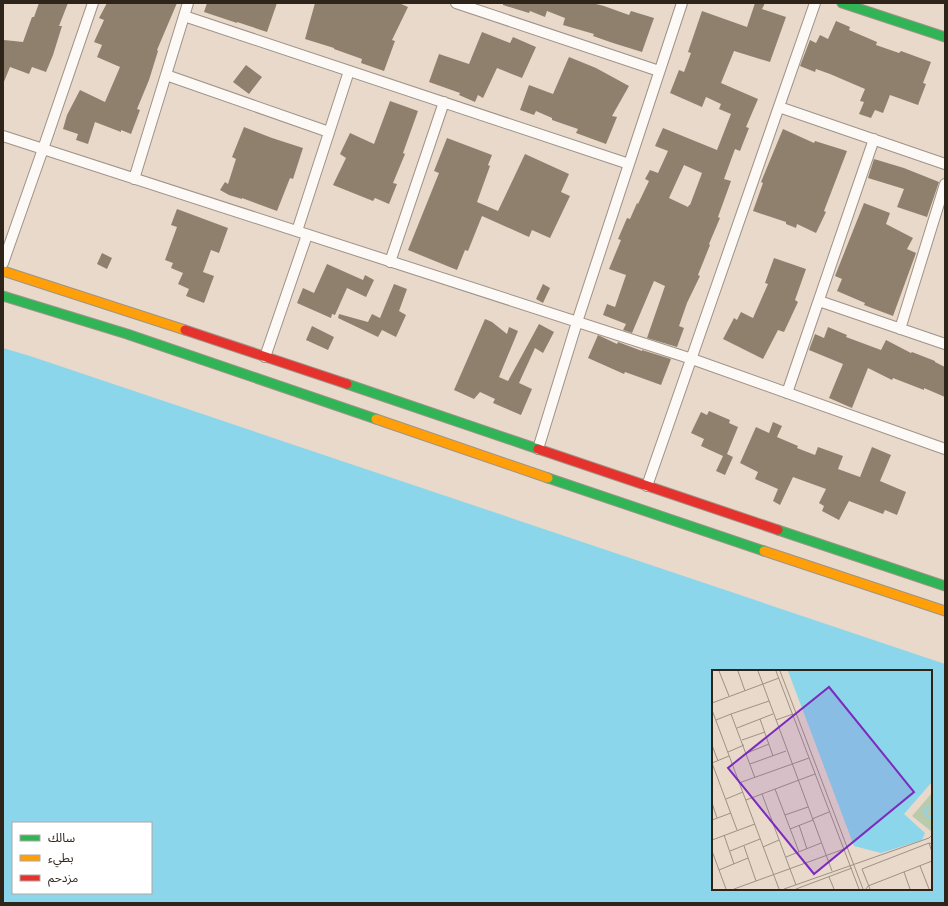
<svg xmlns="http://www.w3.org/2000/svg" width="948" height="906" viewBox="0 0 948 906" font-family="'Noto Serif','Noto Sans Arabic',serif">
  <rect width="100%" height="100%" fill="#e8d9ca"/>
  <path fill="#8cd6eb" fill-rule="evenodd" d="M3 348 30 356 945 664V903H3ZM713 671H931V889H713ZM13 823H151V893H13Z"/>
  <path fill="#8f806e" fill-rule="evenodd" d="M39 3H68L59 26H62L53 55 46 72 32 67 29 74 10 67 3 84 4 40 23 42 32 17H34Z
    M107 3H177L157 50 158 51 149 80 137 109 140 110 131 134 121 130V132L95 122 88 144 76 140 78 134 63 129 67 115 80 90 105 102 120 67 97 57 102 45 94 42 104 20 99 18Z
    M207 3H277L267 32 237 22V23L204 12Z
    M315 3H399L408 7 392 40 395 41 384 71 361 63 362 59 334 49V48L305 39Z
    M503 3H592L604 6 629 15 631 11 654 18 642 52 613 43 593 36 594 34 563 25 565 18 547 11 545 17 530 11 529 13 503 5Z
    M755 3H765L762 9 786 17 770 62 734 51 721 83 758 99 746 127 749 128 740 151 735 149 724 179 731 181 718 217 720 218 709 244 710 245 698 275 700 276 687 303 679 326 684 328 677 347 647 338 665 286 654 281 632 333 623 330 626 324 603 315 607 304 615 307 626 275 609 269 621 240 618 239 627 218 630 219 637 203 638 204 649 181 645 179 650 170 658 173 668 151 655 146 663 128 717 150 731 114 719 109 721 104 706 97 702 107 670 93 679 70 684 72 691 53 688 52 702 11 747 27ZM684 165 702 173 690 205H689L688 207 669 198Z
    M836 21 850 27 849 30 877 42 876 45 899 53 901 51 931 62 923 83 926 84 918 105 890 95 883 113 875 110 871 118 859 114 864 102 860 101 865 89 830 74 816 69 815 72 800 66 810 40 816 43 820 35 828 39Z
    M482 32 510 43 513 37 536 47 522 78 497 68 483 98 478 95 475 102 459 95 460 93 429 82 439 54 469 64Z
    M569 57 596 68 629 86 612 116 617 117 606 144 576 133 578 129 552 120V118L536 111 534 115 520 110 529 85 553 94Z
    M246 65 262 77 249 94 233 82Z
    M390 101 418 111 403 153 405 154 393 183 397 184 389 204 375 198 373 201 333 185 346 158 340 154 350 133 374 144Z
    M244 127 272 138 303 148 293 179 290 178 277 211 242 198V199L229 195 220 190 225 182 228 184 236 159 232 157Z
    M783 129 814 143 815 141 847 151 824 211 826 212 816 233 797 224 796 228 786 224V222L753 211 763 183 761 182Z
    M447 138 492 155 488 165 490 166 477 202 498 211 525 154 569 174 561 192 570 196 550 238 532 230 529 237 482 216 468 251 465 250 457 270 408 250 439 173 434 171Z
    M874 159 904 168 939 182 927 217 897 207 904 189 868 178Z
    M864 203 890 213 886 224 913 238 907 249 916 253 893 316 864 305 865 303 837 291 842 279 835 276Z
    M177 209 228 228 219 253 211 250 203 272 214 276 204 303 186 296 189 289 178 284 183 273 171 268 173 263 165 260 177 227 171 225Z
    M102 253 112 258 107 269 97 264Z
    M774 258 806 269 795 300 798 302 784 332 778 330 763 359 723 339 734 318 737 320 741 312 753 318 768 284 765 283Z
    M327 264 363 280 365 275 374 280 366 297 347 288 335 315 332 314 331 318 297 303 303 288 314 293Z
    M394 284 407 289 399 311 406 315 396 337 382 330 378 337 338 318 339 314 368 322 372 314 380 318Z
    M543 284 550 288 543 303 536 299Z
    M485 319 492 322 507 334 509 327 518 331 499 377 508 381 539 324 554 332 543 353 535 348 519 383 532 389 521 415 493 403 495 399 480 392 474 399 454 390Z
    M312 326 334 337 328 350 306 340Z
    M828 327 847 335 846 337 881 350 886 340 911 353 912 352 935 361V362L945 367V397L924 388V390L893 378 892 380 868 368 852 408 829 398 843 364 809 350 815 334 824 338Z
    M598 335 617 344 618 342 642 351V350L671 359 661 385 625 372 624 374 588 358Z
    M709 411 730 420 729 423 738 427 727 454 733 457 725 475 716 471 723 456 701 446 704 439 691 433 701 412 707 415Z
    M773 422 782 426 777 437 798 446 797 448 815 455 818 447 843 456 838 469 860 477 872 447 891 455 880 481 906 492 897 515 885 510 883 514 849 501 839 520 822 511 824 506 819 503 826 489 793 477 780 505 773 501 778 489 755 479 758 472 740 463 756 427 769 433Z"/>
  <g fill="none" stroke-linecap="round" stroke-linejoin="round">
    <defs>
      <path id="street" d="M456 3 659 71
        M184 16 629 164
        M166 75 329 132
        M779 107 945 164
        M3 136 692 359 945 449
        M134 179 188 3
        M297 231 349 71
        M390 262 444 102
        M3 263 43 149 93 3
        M819 301 945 344
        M900 329 945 184
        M265 357 307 235
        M787 393 874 139
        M538 449 577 322 682 3
        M647 486 815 3"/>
      <path id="fast" d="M842 3 945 37
        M3 296 127 334 376 419
        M347 384 538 449
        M548 478 764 551
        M778 530 945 586"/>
      <path id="slow" d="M3 271 185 330
        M376 419 548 478
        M764 551 945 611"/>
      <path id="jam" d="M185 330 347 384
        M538 449 778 530"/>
    </defs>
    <use href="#street" stroke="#9e9387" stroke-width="12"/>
    <use href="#fast" stroke="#9e9387" stroke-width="11"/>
    <use href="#slow" stroke="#9e9387" stroke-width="11"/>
    <use href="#jam" stroke="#9e9387" stroke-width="11"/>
    <use href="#street" stroke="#fcf9f7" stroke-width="10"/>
    <use href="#fast" stroke="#30b455" stroke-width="9"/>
    <use href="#slow" stroke="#ff9f0a" stroke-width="9"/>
    <use href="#jam" stroke="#e5322d" stroke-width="9"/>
  </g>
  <g transform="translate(712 670)">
    <rect width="220" height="220" fill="#e8d9ca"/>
    <path d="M219 124 220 125V162L200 146Z" fill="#bacaad"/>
    <path d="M76 1H220V112L192 144 213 163 210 170 169 183 142 176Z" fill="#8cd6eb"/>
    <path fill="none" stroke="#8cd6eb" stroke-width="2" d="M220 138 213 139 214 145 220 148"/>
    <path fill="none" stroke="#9e9184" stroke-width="1" d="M7 1 17 26M26 1 33 21M46 1 120 201M64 1 147 219M68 1 151 219M0 33 67 8M0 40 67 219M48 49 61 86M4 50 19 44M64 50 81 44M25 58 61 44M30 70 53 62M0 75 6 91M16 82 32 75M35 83 57 74M0 93 25 160M0 93 17 86M38 94 74 81M43 108 19 44 57 31M27 113 97 88M63 119 87 182M50 124 84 215M14 129 31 122M34 130 103 104M0 133 5 148M73 145 96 137M100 149 117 142M0 150 19 143M87 155 95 179M78 159 101 150M12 165 22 194M0 170 43 154M220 174 217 173 220 182M32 176 44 211M51 177 67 170M0 181 14 219M18 181 48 169M74 187 109 173M208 196 217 219M7 200 36 188M192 202 198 219M117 207 122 219M22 219 132 179M72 219 217 168 220 165M84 219 140 198M154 219 156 216 220 191M158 219 150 199 217 173"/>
    <path fill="#7b2cbf" fill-opacity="0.15" stroke="#7b2cbf" stroke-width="2" d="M117 17 202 122 102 204 16 98Z"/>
    <rect width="220" height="220" fill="none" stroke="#2f241a" stroke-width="2"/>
  </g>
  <rect width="948" height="906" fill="none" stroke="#2f241a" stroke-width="8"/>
  <rect x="12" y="822" width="140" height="72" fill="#ffffff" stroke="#aca7a3"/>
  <rect x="20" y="835" width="20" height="6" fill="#30b455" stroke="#aca7a3"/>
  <text x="48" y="842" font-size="12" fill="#2f241a">سالك</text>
  <rect x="20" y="855" width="20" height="6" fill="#ff9f0a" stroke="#aca7a3"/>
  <text x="48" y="862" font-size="12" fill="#2f241a">بطيء</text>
  <rect x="20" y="875" width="20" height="6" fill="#e5322d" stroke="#aca7a3"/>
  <text x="48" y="882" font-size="12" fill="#2f241a">مزدحم</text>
</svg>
